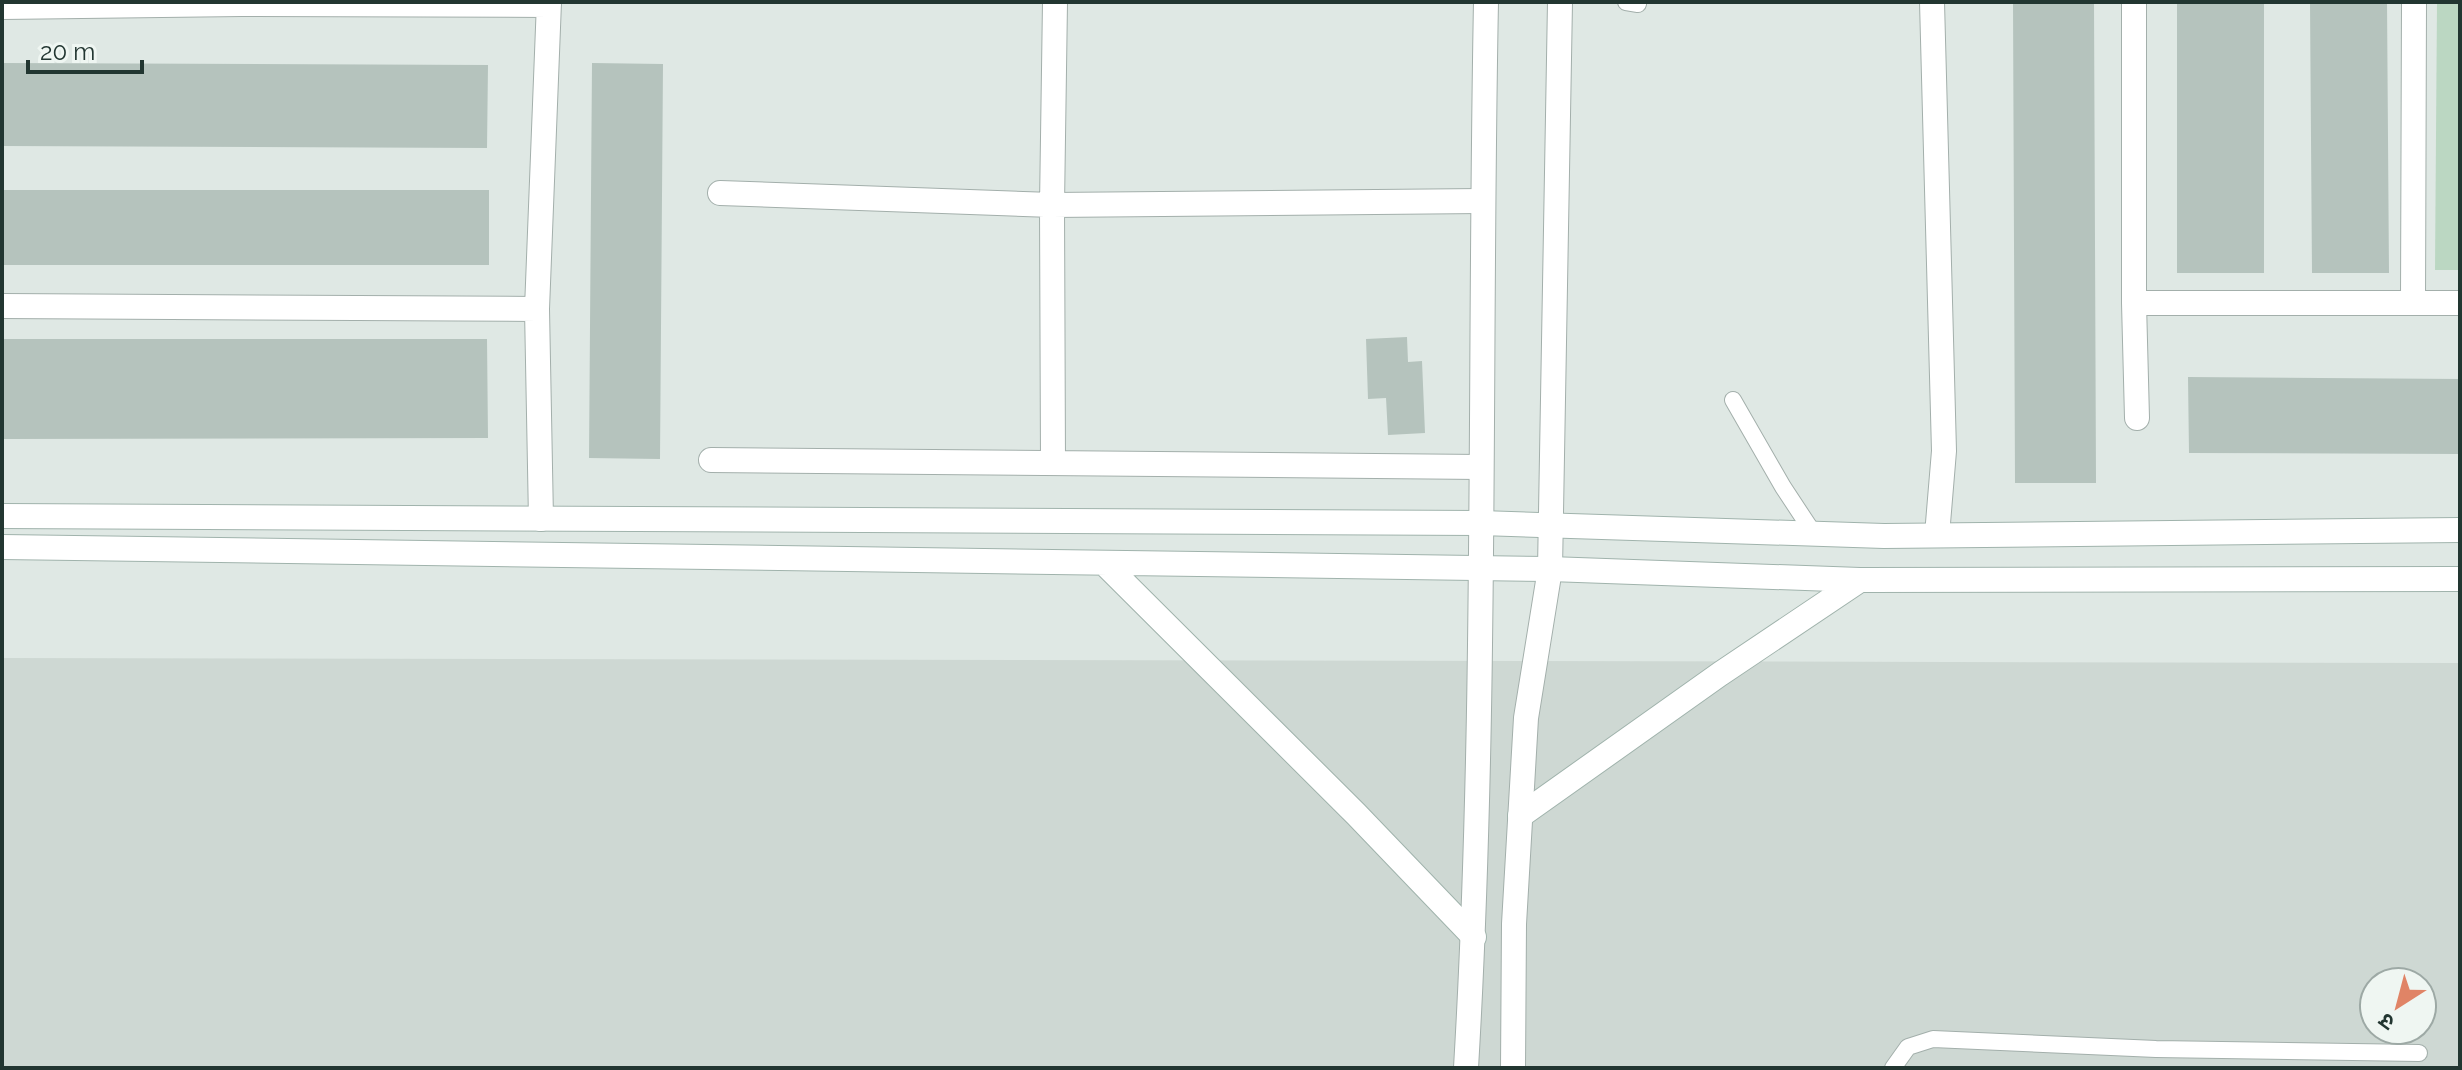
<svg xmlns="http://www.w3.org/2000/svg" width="2462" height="1070" viewBox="0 0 2462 1070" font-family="Raleway,'Noto Sans Devanagari',sans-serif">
  <rect width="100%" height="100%" fill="#dfe8e4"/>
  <path fill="#ced8d3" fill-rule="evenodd" d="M2 658 2460 663V1068H2ZM2374 982H2422V1030H2374Z"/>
  <path fill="#bbd7c2" d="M2437 2H2460V270H2435Z"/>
  <path fill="#b5c3bd" d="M2013 2H2094L2096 483H2015Z
    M2177 2H2264V273H2177Z
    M2310 2H2387L2389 273H2312Z
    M2 63 488 65 487 148 2 146Z
    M592 63 663 64 660 459 589 458Z
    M2 190H489V265H2Z
    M1407 337 1408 362 1422 361 1425 433 1388 435 1386 398 1368 399 1366 339Z
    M2 339H487L488 438 2 439Z
    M2188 377 2460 379V454L2189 453Z"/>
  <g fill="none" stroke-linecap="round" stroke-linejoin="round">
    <defs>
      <path id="service" d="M1626 2 1638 4
        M1733 400 1783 487 1814 534
        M1893 1068 1908 1047 1933 1039 2156 1049 2419 1053"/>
      <path id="minor" d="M1932 2 1944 451 1937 535
        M2134 2V303L2137 418
        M2 7 242 4 549 5
        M720 193 1052 205 1482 201
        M2134 303H2460
        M2413 303 2414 2
        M2 306 537 309
        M711 460 1481 467
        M1053 462 1052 205 1055 2
        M541 519 537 309 549 2"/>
      <path id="tertiary" d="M1466 1068C1487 713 1479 357 1486 2
        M1513 1068 1514 924 1526 718 1550 569 1560 2"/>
      <path id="secondary" d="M2 516 1481 523 1884 536 2460 530
        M2 547 1550 569 1860 580 2460 579
        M1104 563 1356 814 1474 937
        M1520 816 1720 674 1860 580"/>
    </defs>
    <use href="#service" stroke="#a3afab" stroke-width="18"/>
    <use href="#minor" stroke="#a3afab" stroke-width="26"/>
    <use href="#tertiary" stroke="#a3afab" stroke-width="26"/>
    <use href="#secondary" stroke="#a0b3ac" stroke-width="26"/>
    <use href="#service" stroke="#fff" stroke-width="16"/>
    <use href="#minor" stroke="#fff" stroke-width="24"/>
    <use href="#tertiary" stroke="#fff" stroke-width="24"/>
    <use href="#secondary" stroke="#fff" stroke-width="24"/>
  </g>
  <rect width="2462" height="1070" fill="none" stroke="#223631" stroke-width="8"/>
  <g transform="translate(2398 1006) rotate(216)"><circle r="38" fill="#eff6f2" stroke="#9da9a5" stroke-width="2"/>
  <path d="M0-6L14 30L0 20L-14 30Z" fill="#e08466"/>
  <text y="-12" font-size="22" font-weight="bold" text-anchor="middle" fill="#223631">उ</text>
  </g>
  <path d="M28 60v12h114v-12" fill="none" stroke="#223631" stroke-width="4"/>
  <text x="40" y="60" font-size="24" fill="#223631" stroke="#eff6f2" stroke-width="6" paint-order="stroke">20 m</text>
</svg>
